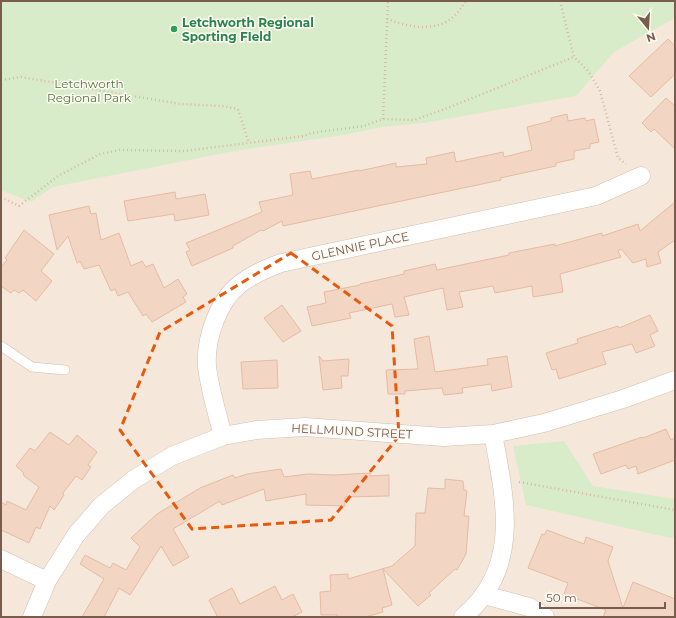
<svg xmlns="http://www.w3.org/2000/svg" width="676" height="618" viewBox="0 0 676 618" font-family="Montserrat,sans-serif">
  <rect width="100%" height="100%" fill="#fdf6ec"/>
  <path fill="#f5e8da" d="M1 1H675V617H1Z"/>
  <path fill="#d8ecc9" d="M1 1H675V18L614 52 576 96 424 123 383 127 344 135 234 151 53 187 31 202 1 190Z
    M564 441 593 486 675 499V539L526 505 513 446Z"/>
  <path fill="#f3d5c3" stroke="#e6bba3" d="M668 39 675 46V74L651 97 629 76Z
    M666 98 675 106V149L654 129 651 132 642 123Z
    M567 114 568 121 585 118 586 121 594 119 599 142 590 144V148L574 151V159L556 163V166L500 178 501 180 283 226 282 221 263 231 261 230 233 246V248L192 266 186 252 190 250 186 243 262 212 259 202 293 195 290 174 310 171 312 179 359 170V171L396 163V167L427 164 426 158 454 152 456 162 503 152 504 157 532 150 527 127 551 121V118Z
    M175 192 176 199 205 194 209 215 175 221 174 214 128 221 124 201Z
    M675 202V240L658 252 661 263 647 267 646 259 633 263 621 249 618 251 621 257 560 274 563 292 533 297 532 286 495 293 493 286 459 292 463 307 447 310 443 288 404 297 409 315 395 317 392 304 349 313 351 318 312 326 307 307 326 303 324 292 360 285V284L404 274V271L435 264 437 270 509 255V253L555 244V246L602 233V236L638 224 640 231Z
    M89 206 91 214 96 213 101 240 119 233 131 266 142 261 146 267 153 264 164 288 178 279 187 294 183 297 186 302 152 322 146 314 143 316 128 292 118 296 115 289 111 291 99 265 84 269 80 261 77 263 68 236 57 250 49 215Z
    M24 230 54 254 41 271 52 281 36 301 23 290 19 293 14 290 11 293 1 286V267L7 260 5 258Z
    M282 305 301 331 283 342 264 318Z
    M650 315 658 331 650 335 655 346 636 353 632 344 602 352 606 364 559 379 556 369 552 370 546 353 578 343 577 339 618 326 619 328Z
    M429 336 435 372 488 365 487 359 507 356 512 387 492 391 491 384 462 388 463 393 444 395 442 388 405 391V394H388L386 370 418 369 414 339Z
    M319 356 323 361 349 359 348 376H341L342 388 323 390Z
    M277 360 278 388 243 389 241 362Z
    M666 429 671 440 675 438V460L638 474 636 466 628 469 626 465 601 474 593 454 642 437 643 438Z
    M50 432 69 445 77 435 97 452 88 465 91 467 82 480 76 476 63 493 64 495 54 510 50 506 40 529 36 527 29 543 1 530V502L6 505 7 501 26 510 39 487 24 476 23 472 16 466 30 448 35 451Z
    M281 469 284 477 308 474 334 475 370 473V476L389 475V496L345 497V506L306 505V494L266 501 264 489 222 505 220 501 173 529 189 557 173 566 161 546 130 595 119 588 104 617H82L104 579 80 564 85 555 110 568 113 563 126 570 140 547 131 538 157 514 200 488 233 475 235 478 247 474Z
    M445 479 463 481 464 490 467 491 464 516H469L466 554 457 570 455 569 429 593 431 595 418 606 383 569 392 605 382 608 383 612 365 617H337V615H321L320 592 331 591 330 575 348 574V579L392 566 415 546 416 513H425L428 488 445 489Z
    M547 530 584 544 586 537 613 547 608 561 623 608 633 582 675 599V617H603L606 610 564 594 568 583 528 568 542 534 544 535Z
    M275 586 282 600 293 594 302 612 292 617H216L217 616 209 600 232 588 240 604Z"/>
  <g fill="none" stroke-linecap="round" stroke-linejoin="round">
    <defs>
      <path id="service" d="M1 346 32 367 65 370"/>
      <path id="minor" d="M223 436C217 413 210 390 207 367 205 339 218 301 240 284 253 274 266 269 281 263L596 196 641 176
        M1 559 47 581
        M484 595 529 607 545 617
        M32 617 47 581 76 535 101 506 133 480 172 456 223 436 256 430 305 427 444 437 493 434 544 423 623 399 675 380
        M463 617C522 568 505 499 493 434"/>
    </defs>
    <use href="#service" stroke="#d1beb0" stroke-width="10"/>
    <use href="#minor" stroke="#d1beb0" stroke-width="19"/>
    <path stroke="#d9b8a5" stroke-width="2.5" stroke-dasharray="1 3" stroke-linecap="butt" d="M560 1 574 57 589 72 600 91 618 158 626 164
      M387 19C407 27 437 33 454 16 459 12 462 6 466 1
      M1 80 21 77 180 104 222 106 238 109 249 143
      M383 119 388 1
      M1 197 19 206 58 176 100 154 119 150 184 151 304 136 311 133 364 126 383 119 414 120 445 109 574 57
      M519 482 675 510"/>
    <use href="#service" stroke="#fff" stroke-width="9"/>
    <use href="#minor" stroke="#fff" stroke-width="18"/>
  </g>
  <path fill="none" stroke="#e8590c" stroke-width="3" stroke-dasharray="8 5" stroke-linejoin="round" d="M291 253 392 326 399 436 331 520 192 529 120 430 160 332Z"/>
  <circle fill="#2e9e5b" stroke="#fffaf3" stroke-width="1.5" cx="174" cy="29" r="4"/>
  <g text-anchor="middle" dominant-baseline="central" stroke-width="3" stroke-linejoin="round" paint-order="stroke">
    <g font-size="12" font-weight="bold" fill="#27864d" stroke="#fffaf3" text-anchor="start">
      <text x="182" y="22">Letchworth Regional<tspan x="182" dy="14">Sporting FIeld</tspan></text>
    </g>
    <g font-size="12" fill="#537a41" stroke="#fffaf3">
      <text x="89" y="83">Letchworth<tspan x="89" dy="14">Regional Park</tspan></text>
    </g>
    <g font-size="12" fill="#7a5c4d" stroke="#fffaf3">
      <text transform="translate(360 246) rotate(-12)">GLENNIE PLACE</text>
      <text transform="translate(352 431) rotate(3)">HELLMUND STREET</text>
    </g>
  </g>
  <rect width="676" height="618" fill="none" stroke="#7a5c4d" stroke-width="4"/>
  <g transform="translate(648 28) rotate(162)" stroke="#fffaf3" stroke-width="3" paint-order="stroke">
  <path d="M0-3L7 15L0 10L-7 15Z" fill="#7a5c4d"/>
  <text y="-6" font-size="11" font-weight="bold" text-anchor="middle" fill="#7a5c4d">N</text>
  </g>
  <path d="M540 602v6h125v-6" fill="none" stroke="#7a5c4d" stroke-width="2"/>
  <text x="546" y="602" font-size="12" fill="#7a5c4d" stroke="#fffaf3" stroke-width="3" paint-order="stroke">50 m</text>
</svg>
